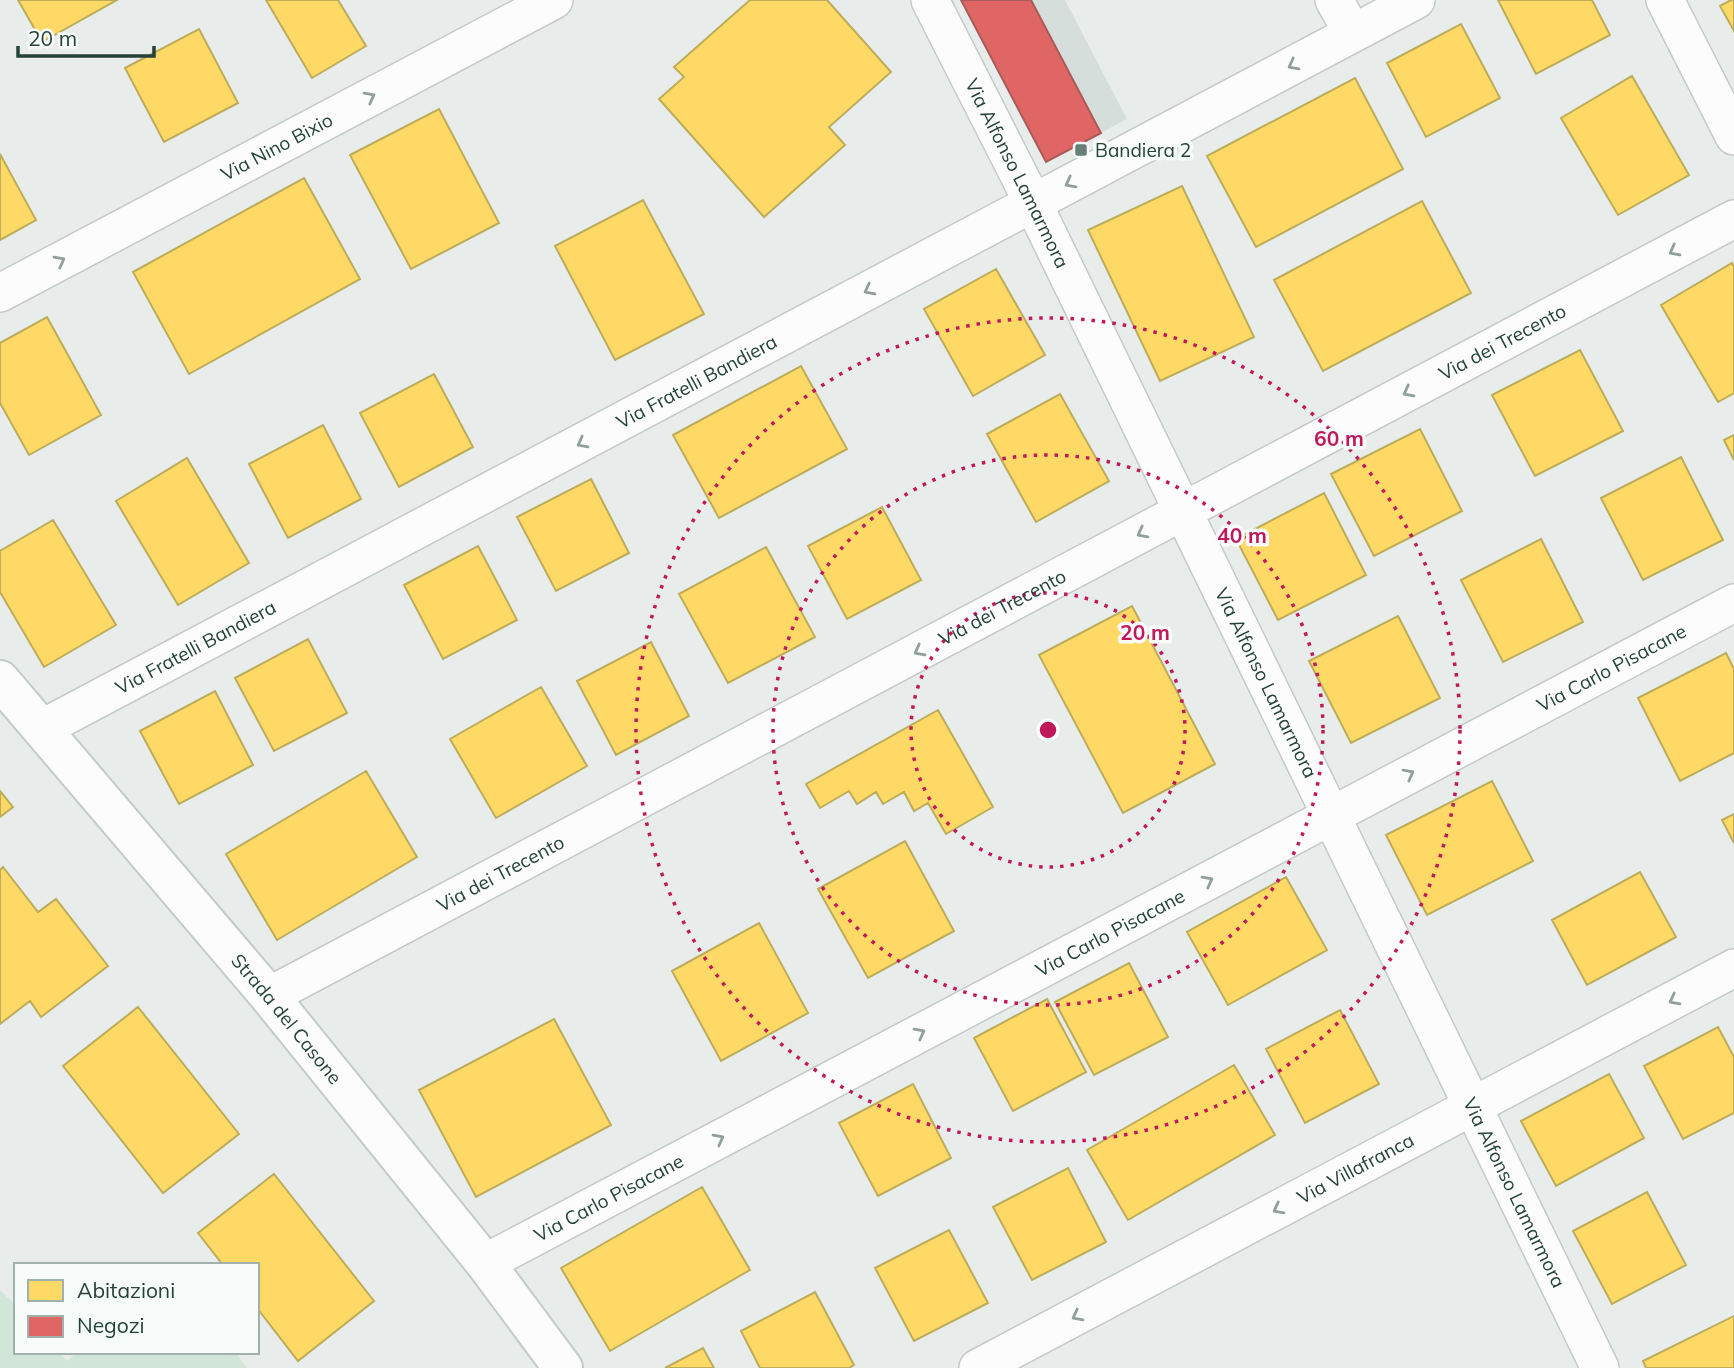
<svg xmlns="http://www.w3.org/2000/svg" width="1734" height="1368" viewBox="0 0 1734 1368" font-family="Mulish,sans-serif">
  <rect width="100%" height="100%" fill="#e8edeb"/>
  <path fill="#d6dedb" d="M961 0H1065L1127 119 1046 162Z"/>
  <path fill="#d1e6d8" d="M0 1290 16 1306V1352H59L67 1361 77 1352H235L247 1368H0Z"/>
  <path fill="#ffd966" stroke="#bdac59" stroke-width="2" d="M18 0H117L42 42Z
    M266 0H338L366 46 312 78Z
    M750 0H827L891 72 829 127 845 145 764 217 659 99 684 77 674 67Z
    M1498 0H1592L1610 35 1536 74Z
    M1731 0H1734V31L1720 6Z
    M1461 24 1500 98 1426 137 1387 63Z
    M199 29 238 103 164 142 125 68Z
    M1632 76 1689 175 1618 215 1561 118Z
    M1355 78 1403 169 1256 247 1207 156Z
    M439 109 499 223 411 269 350 155Z
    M0 154 36 220 0 240Z
    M304 178 360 279 189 374 133 272Z
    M1182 186 1254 337 1160 381 1088 230Z
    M643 200 704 314 615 360 555 246Z
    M1422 201 1471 293 1323 371 1274 280Z
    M1732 263 1734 267V393L1718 402 1661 305Z
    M996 269 1045 355 973 396 924 309Z
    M47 317 101 415 29 455 0 403V343Z
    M1580 350 1623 431 1535 476 1492 395Z
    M801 366 847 449 719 518 673 435Z
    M434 374 473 447 399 487 360 413Z
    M1060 394 1109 481 1036 522 987 434Z
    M323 425 361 499 288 538 249 464Z
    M1420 429 1462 511 1374 556 1331 474Z
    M1734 435V460L1724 440Z
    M1681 457 1723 540 1643 580 1601 498Z
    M187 458 249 563 178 605 116 501Z
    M591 479 629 553 556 591 517 517Z
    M1324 493 1366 575 1278 620 1236 539Z
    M882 507 921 580 847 619 808 546Z
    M53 520 116 625 44 667 0 592V551Z
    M1541 539 1583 622 1503 662 1461 580Z
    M478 546 517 620 443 659 404 585Z
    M766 547 815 637 728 683 679 594Z
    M1132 606 1215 764 1123 813 1039 655Z
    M1398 616 1440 698 1351 743 1309 661Z
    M308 639 347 713 274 751 235 678Z
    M651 642 689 716 616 755 577 681Z
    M1726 653 1734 669V753L1680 781 1638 698Z
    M541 687 587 766 496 818 450 739Z
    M215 691 253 765 179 804 140 731Z
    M938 710 993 807 946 834 928 803 914 811 904 792 883 804 876 792 857 804 849 791 820 808 806 784Z
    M366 771 417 857 277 940 226 854Z
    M1492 781 1533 861 1427 915 1386 835Z
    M0 791 13 807 0 817Z
    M1734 814V843L1722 820Z
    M905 841 954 931 868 978 818 889Z
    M3 867 38 912 56 899 108 966 41 1017 30 1001 0 1024V870Z
    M1640 872 1676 937 1587 985 1552 920Z
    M1286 877 1327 950 1228 1005 1187 932Z
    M759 923 808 1013 721 1061 672 971Z
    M1129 963 1168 1037 1094 1075 1055 1002Z
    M1047 999 1086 1072 1013 1111 974 1038Z
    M138 1007 239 1134 163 1193 63 1066Z
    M1340 1010 1379 1084 1305 1123 1266 1049Z
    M554 1019 611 1125 476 1197 419 1090Z
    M1718 1027 1734 1057V1113L1683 1139 1644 1066Z
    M1234 1065 1275 1135 1128 1220 1087 1150Z
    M1609 1074 1644 1138 1556 1186 1521 1121Z
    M913 1084 951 1158 878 1196 839 1123Z
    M1068 1168 1106 1242 1032 1280 993 1207Z
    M274 1174 374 1301 298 1361 257 1308V1265H223L198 1233Z
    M702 1187 750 1270 610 1351 561 1268Z
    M1647 1192 1686 1265 1612 1304 1573 1231Z
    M949 1230 988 1303 914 1341 875 1268Z
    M815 1292 854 1365 849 1368H760L741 1331Z
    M1734 1316V1368H1646L1643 1361Z
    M703 1348 714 1368H665Z"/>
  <path fill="#e06666" stroke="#a85b59" stroke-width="2" d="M961 0H1031L1101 133 1046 162Z"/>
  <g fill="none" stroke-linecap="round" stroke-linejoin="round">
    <defs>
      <g id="street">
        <path id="s1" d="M930 0 1024 185 1600 1368"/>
        <path d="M1334 0 1353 33"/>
        <path d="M1665 0 1734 136"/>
        <path id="s2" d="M0 293 554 0"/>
        <path id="s3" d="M41 729 1416 0"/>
        <path id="s4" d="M269 996 1734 219"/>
        <path id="s5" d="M485 1263 1734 603"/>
        <path id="s6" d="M978 1368 1734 968"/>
      </g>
      <g id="secondary">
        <path id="s7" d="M0 680 269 996 485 1263 563 1368"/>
      </g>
    </defs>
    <use href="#street" stroke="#c5cac8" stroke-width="40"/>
    <use href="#secondary" stroke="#c3cbc8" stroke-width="42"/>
    <use href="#street" stroke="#fcfcfc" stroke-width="37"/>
    <use href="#secondary" stroke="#fcfcfc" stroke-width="38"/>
  </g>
  <defs><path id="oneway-chevron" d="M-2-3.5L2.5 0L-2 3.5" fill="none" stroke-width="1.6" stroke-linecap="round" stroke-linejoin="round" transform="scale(1.75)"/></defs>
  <g stroke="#909f9b">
    <use href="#oneway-chevron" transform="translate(1293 65) rotate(152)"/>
    <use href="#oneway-chevron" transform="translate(370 97) rotate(-28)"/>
    <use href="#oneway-chevron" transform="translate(1070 183) rotate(152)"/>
    <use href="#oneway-chevron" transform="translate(1674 251) rotate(152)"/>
    <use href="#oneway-chevron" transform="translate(60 261) rotate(-28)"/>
    <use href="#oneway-chevron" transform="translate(869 290) rotate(152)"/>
    <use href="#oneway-chevron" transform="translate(1408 392) rotate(152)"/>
    <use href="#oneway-chevron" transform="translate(582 443) rotate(152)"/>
    <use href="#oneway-chevron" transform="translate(1142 533) rotate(152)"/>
    <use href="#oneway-chevron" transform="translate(919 651) rotate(152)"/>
    <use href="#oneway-chevron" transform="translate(1409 774) rotate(-28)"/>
    <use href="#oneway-chevron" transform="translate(1208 881) rotate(-28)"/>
    <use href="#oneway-chevron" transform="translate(1674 1000) rotate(152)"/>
    <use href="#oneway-chevron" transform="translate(920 1033) rotate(-28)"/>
    <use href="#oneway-chevron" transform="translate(719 1139) rotate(-28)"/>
    <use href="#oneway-chevron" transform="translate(1278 1209) rotate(152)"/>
    <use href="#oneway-chevron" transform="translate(1077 1316) rotate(152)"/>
  </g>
  <g fill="none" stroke="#c2185b" stroke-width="3.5" stroke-dasharray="3.5 7">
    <circle cx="1048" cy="730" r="137"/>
    <circle cx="1048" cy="730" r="275"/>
    <circle cx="1048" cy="730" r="412"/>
  </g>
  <rect fill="#697e78" stroke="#f7fbf9" stroke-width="2.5" x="1074" y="143" width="14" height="14" rx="3.5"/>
  <g text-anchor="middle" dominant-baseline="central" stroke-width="7" stroke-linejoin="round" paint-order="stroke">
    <g font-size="19" fill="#24423a" stroke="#f7fbf9">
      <text stroke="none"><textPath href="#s2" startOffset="313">Via Nino Bixio</textPath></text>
      <text stroke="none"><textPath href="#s1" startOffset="194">Via Alfonso Lamarmora</textPath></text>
      <text stroke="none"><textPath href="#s4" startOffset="1396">Via dei Trecento</textPath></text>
      <text stroke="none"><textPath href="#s3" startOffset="742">Via Fratelli Bandiera</textPath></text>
      <text stroke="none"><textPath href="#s4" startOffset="830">Via dei Trecento</textPath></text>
      <text stroke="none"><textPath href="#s3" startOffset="175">Via Fratelli Bandiera</textPath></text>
      <text stroke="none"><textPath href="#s5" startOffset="1274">Via Carlo Pisacane</textPath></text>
      <text stroke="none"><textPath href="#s1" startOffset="761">Via Alfonso Lamarmora</textPath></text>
      <text stroke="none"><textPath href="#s4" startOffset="262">Via dei Trecento</textPath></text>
      <text stroke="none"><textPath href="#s5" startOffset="707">Via Carlo Pisacane</textPath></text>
      <text stroke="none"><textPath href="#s7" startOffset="444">Strada del Casone</textPath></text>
      <text stroke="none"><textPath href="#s6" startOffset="427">Via Villafranca</textPath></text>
      <text stroke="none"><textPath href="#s1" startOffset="1328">Via Alfonso Lamarmora</textPath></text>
      <text stroke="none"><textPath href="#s5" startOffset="140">Via Carlo Pisacane</textPath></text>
    </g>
    <g font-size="19" fill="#24423a" stroke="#f7fbf9" text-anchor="start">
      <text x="1095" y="150">Bandiera 2</text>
    </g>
  </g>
  <circle cx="1048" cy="730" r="10" fill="#c2185b" stroke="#f7fbf9" stroke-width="3.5"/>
  <g font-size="21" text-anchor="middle" font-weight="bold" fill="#c2185b" stroke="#f7fbf9" stroke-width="7" stroke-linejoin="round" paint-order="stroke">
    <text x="1339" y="446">60 m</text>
    <text x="1242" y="543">40 m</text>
    <text x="1145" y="640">20 m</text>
  </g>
  <rect x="14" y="1263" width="245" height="91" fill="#f7fbf9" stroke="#a3b1ad" stroke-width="2"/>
  <rect x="28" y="1280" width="35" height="21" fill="#ffd966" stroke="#a3b1ad" stroke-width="2"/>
  <text x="77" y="1298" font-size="21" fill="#24423a">Abitazioni</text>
  <rect x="28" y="1316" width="35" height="21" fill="#e06666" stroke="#a3b1ad" stroke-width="2"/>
  <text x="77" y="1333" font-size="21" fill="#24423a">Negozi</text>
  <path d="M18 46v10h136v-10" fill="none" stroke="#24423a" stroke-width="3.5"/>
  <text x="28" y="46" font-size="21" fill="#24423a" stroke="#f7fbf9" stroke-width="5" paint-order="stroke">20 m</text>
</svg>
